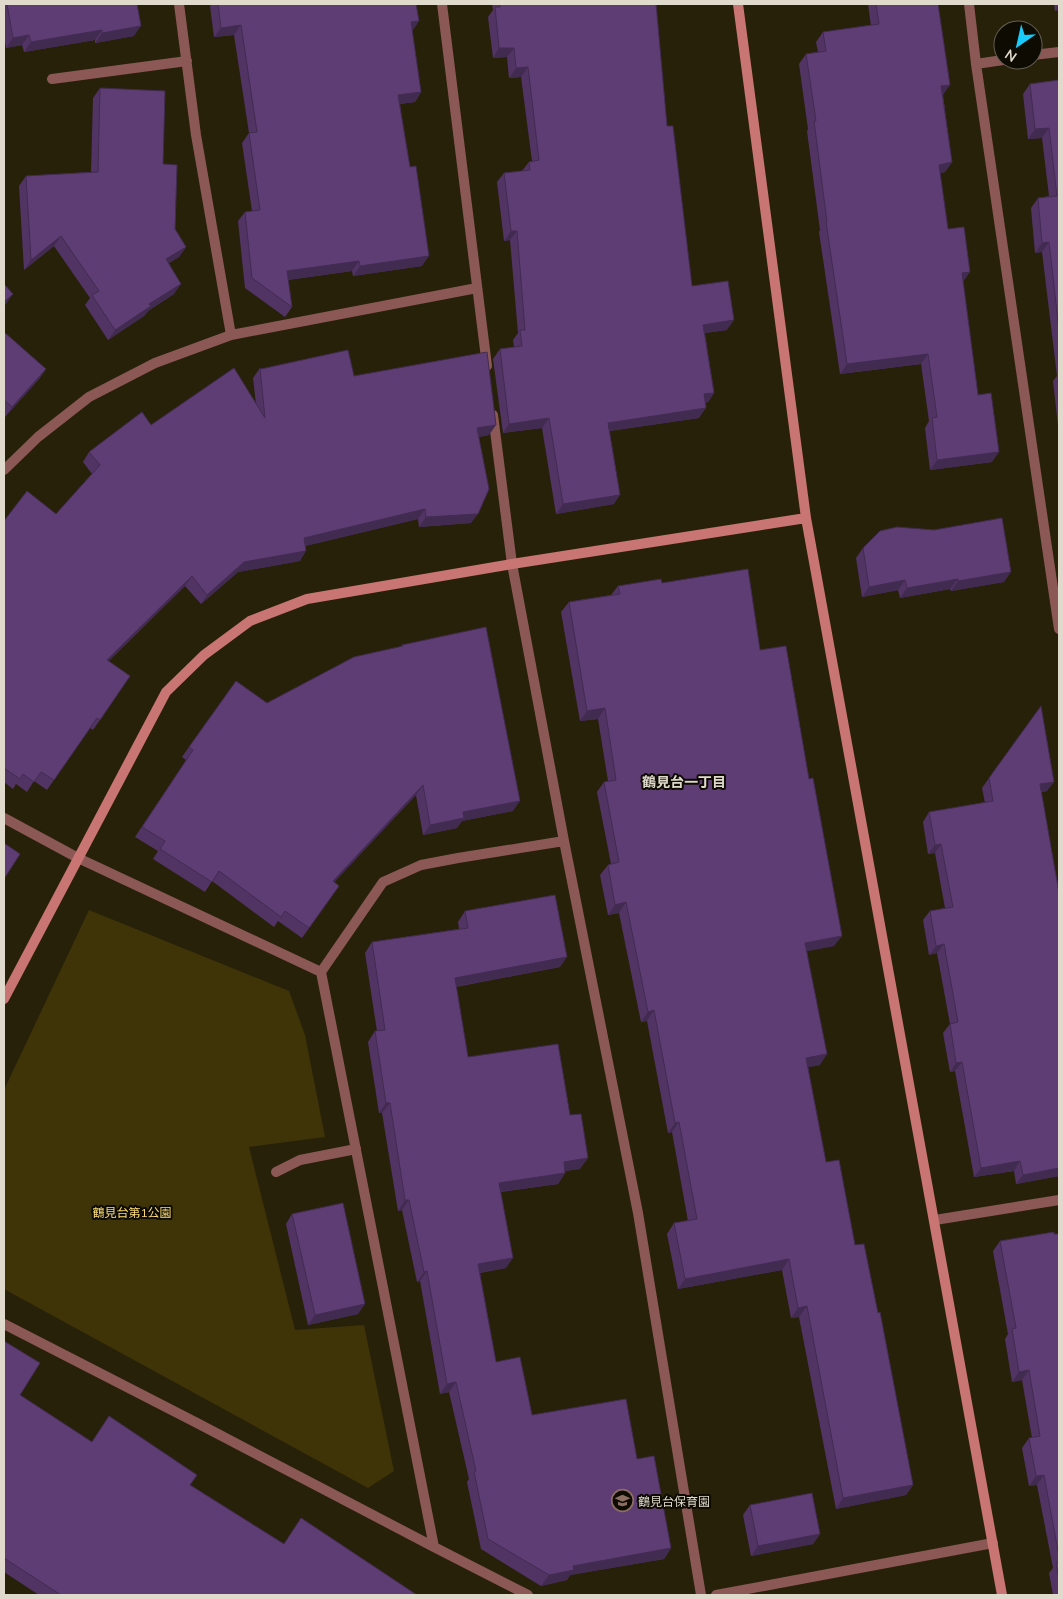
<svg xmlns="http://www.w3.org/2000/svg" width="1063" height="1599" viewBox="0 0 1063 1599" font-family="Mulish,'Noto Sans JP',sans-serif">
  <rect width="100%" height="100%" fill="#282109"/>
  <path fill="#3f3308" d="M89 910 289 991 305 1035 325 1137 249 1147 295 1330 364 1325 394 1471 368 1488 4 1289V1090Z"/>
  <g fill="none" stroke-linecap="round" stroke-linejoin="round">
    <path stroke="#8c5856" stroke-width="10" d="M276 1172 300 1160 356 1149"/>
    <path stroke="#8c5856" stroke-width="10" d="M179 4 196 135 231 335
      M442 4 487 366
      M969 4 976 64 1003 60
      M1033 55 1059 52
      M976 64 1059 629
      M52 79 187 61
      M493 415 512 564 564 841 638 1213 701 1595
      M4 470 38 437 89 397 155 363 231 335 477 288
      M4 818 78 858 321 972 434 1547 528 1595
      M321 972 383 882 421 865 458 858 564 841
      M935 1220 1059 1200
      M4 1324 197 1423 434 1547
      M716 1595 993 1543"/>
    <path stroke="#c97573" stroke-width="10" d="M738 4 806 518 1002 1595
      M4 999 166 692 204 655 250 621 307 599 512 564 806 518"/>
  </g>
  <path fill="#513464" d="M4 4H137L134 36 95 43V40L24 52 22 45 6 48 4 36Z
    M212 4 419 21 412 31 421 92 415 102 400 104 422 266 353 276 352 271 288 280 292 307 285 317 245 288 238 221 245 212 252 211 242 143 249 133 234 35 214 37 210 6Z
    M492 4H656L667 126 692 286 727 330 705 333 714 393 708 402 705 403 699 418 610 431 614 504 556 514 542 428 503 433 493 359 500 349 514 347 513 340 518 333 510 240 504 241 497 182 504 173 522 171 529 162 532 161 521 77 509 78 507 57 493 58 488 17 493 10Z
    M868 4H938L943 95 952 162 945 172 940 173 948 229 963 282 978 395 992 462 930 470 925 428 929 421 921 364 840 374 819 232 820 230 807 131 808 129 799 64 806 54 818 52 816 42 823 32 871 26Z
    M1054 4H1059V10L1055 11Z
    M1059 80V435L1053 381 1057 376 1042 252 1035 253 1031 208 1038 198 1049 196 1042 138 1028 139 1023 94 1030 84Z
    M100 88 163 164 175 229 186 247 179 257 169 263 174 294 148 311 144 316 108 340 85 305 90 298 54 246 24 270 19 186 26 176 91 172 93 98Z
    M4 332 46 369 39 379 5 417 4 416Z
    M260 368 261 369 354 376 489 435 479 437 471 523 419 527 418 519 305 546 300 561 238 572 201 604 185 586 108 661 130 676 93 730 90 728 47 790 34 781 27 792 16 784 13 789 4 782V521L56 514 92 474 83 462 89 452 151 425 256 404 253 378Z
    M863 548 1004 582 951 591 950 589 900 598 898 590 862 597 856 558Z
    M662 583 760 650 834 946 807 951 820 1065 808 1067 826 1162 855 1245 878 1313 913 1485 906 1495 836 1509 799 1317 791 1318 782 1270 678 1289 667 1234 674 1223 688 1221 672 1132 668 1133 647 1021 641 1022 619 913 608 915 600 875 608 865 611 864 597 792 604 782 608 781 598 719 580 721 561 612 569 602 611 595 618 586Z
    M402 645 513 811 462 821 457 828 423 835 416 795 334 882 339 886 302 938 278 921 274 927 212 881 205 892 153 859 158 851 135 837 186 760 182 757 189 747 267 703 401 647Z
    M1041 706 1047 791 1041 792 1059 893V1176L1016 1184 1014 1171 974 1177 955 1071 950 1072 943 1033 950 1024 937 953 929 955 923 920 930 911 945 908 935 853 928 854 923 822 929 812 985 803 982 788Z
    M465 911 560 967 456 987 468 1057 570 1115 580 1169 565 1171V1173L558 1184 501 1192 506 1268 480 1273 496 1362 532 1415 637 1459 671 1548 664 1559 570 1575 567 1580 541 1586 481 1549 467 1482 469 1479 449 1392 440 1394 420 1281 417 1282 402 1210 398 1211 382 1113H379L368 1042 375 1031H377L365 953 372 942 459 929 458 922Z
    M292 1214 358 1314 308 1325 286 1224Z
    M1059 1234V1595H1053L1049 1573 1053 1568 1037 1485 1029 1486 1022 1448 1029 1438H1032L1022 1380 1012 1382 1005 1339 1008 1334 993 1251 1000 1241Z
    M4 1341 20 1395 92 1442 109 1416 190 1485 284 1544 301 1518 417 1595H39L4 1572Z
    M750 1505 820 1534 813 1544 751 1556 743 1515Z"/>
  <path fill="#422b51" d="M1059 4V10L1055 11Z
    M419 21 412 31 411 22Z
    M241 25 234 35 214 37 221 28Z
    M141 26 134 36 95 43 102 33Z
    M102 30 95 40 24 52 31 42Z
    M29 35 22 45 6 48 13 38Z
    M499 48H514L507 57 493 58Z
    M528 67 521 77 509 78 516 68Z
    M950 85 943 95 934 96 941 86Z
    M421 92 415 102 391 105 398 95Z
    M1049 128 1042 138 1028 139 1035 129Z
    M952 162 945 172 932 175 939 165Z
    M511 231H517L510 240 504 241Z
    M61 236 54 246 24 270 31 260Z
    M1049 242 1042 252 1035 253 1042 243Z
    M186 247 179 257 159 269 166 259Z
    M429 256 422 266 353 276 360 266Z
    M359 261 352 271 280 281 287 271Z
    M970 272 963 282 955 283 962 273Z
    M181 284 174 294 148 311 144 316 108 340 115 330 149 304Z
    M13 294 6 304 4 306V302Z
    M734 320 727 330 697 334 703 325Z
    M928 354 921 364 840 374 847 364Z
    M46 369 39 379 5 417 12 407Z
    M714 393 708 402 697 404 704 394Z
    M706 408 699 418 601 432 608 423Z
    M549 418 542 428 503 433 509 424Z
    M496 425 489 435 470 438 477 428Z
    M999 452 992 462 930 470 937 460Z
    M620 495 614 504 556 514 563 504Z
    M425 509 418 519 297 548 304 538Z
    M478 514 471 523 419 527 426 517Z
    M306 551 300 561 238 572 201 604 207 595 244 562Z
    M1011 572 1004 582 951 591 958 581Z
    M192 576 185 586 100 670 107 660Z
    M958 579 950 589 900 598 907 588Z
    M905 580 898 590 862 597 869 587Z
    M605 708 598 719 580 721 587 711Z
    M1054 782 1047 791 1034 794 1040 784Z
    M423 785 416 795 326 891 333 881Z
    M520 801 513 811 462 821 457 828 423 835 430 825 463 812Z
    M941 844 935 853 928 854 935 845Z
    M626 902 619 913 608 915 615 905Z
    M842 936 834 946 798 953 805 943Z
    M944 944 937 953 929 955 936 946Z
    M567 957 560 967 447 988 455 978Z
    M654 1010 647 1021 641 1022 648 1012Z
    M827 1054 820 1065 799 1069 806 1058Z
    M962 1062 955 1071 950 1072 956 1063Z
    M386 1103H390L382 1113H379Z
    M679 1122 672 1132 668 1133 675 1123Z
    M588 1158 580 1169 556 1172 564 1162Z
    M1020 1161 1014 1171 974 1177 981 1168Z
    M1059 1168V1176L1016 1184 1023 1175Z
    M565 1173 558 1184 492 1193 499 1183Z
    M405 1200H409L402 1210 398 1211Z
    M513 1258 506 1268 471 1274 478 1264Z
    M789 1259 782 1270 678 1289 685 1279Z
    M427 1271 420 1281 417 1282 424 1272Z
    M365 1304 358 1314 308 1325 315 1315Z
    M807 1306 799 1317 791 1318 798 1308Z
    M1029 1370 1022 1380 1012 1382 1019 1372Z
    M456 1382 449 1392 440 1394 447 1384Z
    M1044 1475 1037 1485 1029 1486 1036 1476Z
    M913 1485 906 1495 836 1509 843 1498Z
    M820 1534 813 1544 751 1556 758 1546Z
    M671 1548 664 1559 570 1575 567 1580 541 1586 549 1575 573 1566Z"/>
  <path fill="#5e3d74" stroke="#422b51" d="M7 4H137L141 26 102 33V30L31 42 29 35 13 38Z
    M218 4H416L419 21 411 22 421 92 398 95 410 167 416 166 429 256 360 266 359 261 287 271 292 307 252 278 245 212 260 210 249 133 257 132 241 25 221 28Z
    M500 4H656L667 126H673L692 286 728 281 734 320 703 325 714 393 704 394 706 408 608 423 620 495 563 504 549 418 509 424 500 349 522 346 520 330H525L517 231H511L504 173 530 170 529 162 539 160 528 67 516 68 514 48H499L495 7H500Z
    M876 4H938L950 85 941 86 952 162 939 165 948 229 964 227 970 272 962 273 978 395 991 393 999 452 937 460 932 418 937 417 928 354 847 364 826 222H827L814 121H816L806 54 826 51 823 32 879 24Z
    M1059 80V330L1049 242 1042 243 1038 198 1057 196 1049 128 1035 129 1030 84Z
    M100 88 165 91 163 164 177 165 175 229 186 247 166 259 181 284 149 304 151 306 115 330 92 295 99 291 61 236 31 260 26 176 98 172Z
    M4 284 13 294 4 302Z
    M4 332 46 369 12 407 4 400Z
    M348 350 354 376 487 352 496 425 477 428 489 489 478 514 426 517 425 509 304 538 306 551 244 562 207 595 192 576 107 660 130 676 100 720 97 718 54 780 41 772 34 782 23 774 20 779 4 768V521L27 491 56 514 100 465 89 452 142 412 151 425 234 368 265 418 260 368 261 369Z
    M1002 518 1011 572 958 581V579L907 588 905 580 869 587 863 548 880 531 897 527 934 530Z
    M748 569 760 650 786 646 809 779 813 778 842 936 805 943 827 1054 806 1058 826 1162 839 1160 855 1245 864 1244 878 1313 880 1312 913 1485 843 1498 807 1306 798 1308 789 1259 685 1279 674 1223 697 1219 679 1122 675 1123 654 1010 648 1012 626 902 615 905 608 865 619 862 604 782 616 780 605 708 587 711 569 602 620 594 618 586 661 579 662 583Z
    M486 627 520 801 463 812 464 818 430 825 423 785 333 881 339 886 309 928 285 911 281 917 219 871 212 882 160 849 165 841 142 827 193 750 189 747 236 681 267 703 354 657 403 646 402 645Z
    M1041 706 1054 782 1040 784 1059 893V1168L1023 1175 1020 1161 981 1168 962 1062 956 1063 950 1024 958 1022 944 944 936 946 930 911 953 907 941 844 935 845 929 812 993 801 989 778Z
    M4 843 20 854 4 879Z
    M555 895 567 957 455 978 468 1057 558 1044 570 1115 581 1114 588 1158 564 1162 565 1173 499 1183 513 1258 478 1264 496 1362 520 1357 532 1415 626 1399 637 1459 654 1456 671 1548 573 1566 574 1570 549 1575 488 1539 474 1472 476 1471 456 1382 447 1384 427 1271 424 1272 409 1200H405L390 1103H386L375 1031 385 1030 372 942 468 928 465 911Z
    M343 1203 365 1304 315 1315 292 1214Z
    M1054 1232V1234H1059V1556L1044 1475 1036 1476 1029 1438 1040 1436 1029 1370 1019 1372 1012 1329 1016 1328 1000 1241Z
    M4 1341 40 1363 20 1395 92 1442 109 1416 197 1475 190 1485 284 1544 301 1518 417 1595H61L4 1558Z
    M812 1493 820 1534 758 1546 750 1505Z
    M1056 1563H1059V1579Z"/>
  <defs>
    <symbol id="school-ring" viewBox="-11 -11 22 22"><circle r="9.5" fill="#0e0b03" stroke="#8d6e63" stroke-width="1.5"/><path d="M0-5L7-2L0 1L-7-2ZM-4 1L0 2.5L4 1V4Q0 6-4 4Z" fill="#8d6e63"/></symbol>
  </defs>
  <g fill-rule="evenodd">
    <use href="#school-ring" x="610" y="1488" width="25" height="25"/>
  </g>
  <g text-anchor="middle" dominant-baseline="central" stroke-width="4" stroke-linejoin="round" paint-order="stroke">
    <g font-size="12" fill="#fadb76" stroke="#0e0b03">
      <text x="132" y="1212">鶴見台第1公園</text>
    </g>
    <g font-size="12" fill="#dfdacc" stroke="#0e0b03" text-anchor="start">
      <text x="638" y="1501">鶴見台保育園</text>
    </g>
    <g font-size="14" font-weight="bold" fill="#dfdacc" stroke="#0e0b03">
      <text x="684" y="782">鶴見台一丁目</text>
    </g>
  </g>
  <rect width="1063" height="1599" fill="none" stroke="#dfdacc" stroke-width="10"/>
  <g transform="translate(1018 45) rotate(214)"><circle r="24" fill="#0e0b03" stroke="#625e53"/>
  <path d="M0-4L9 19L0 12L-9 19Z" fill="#19cafc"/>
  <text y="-8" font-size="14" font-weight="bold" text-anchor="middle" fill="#dfdacc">N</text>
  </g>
</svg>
